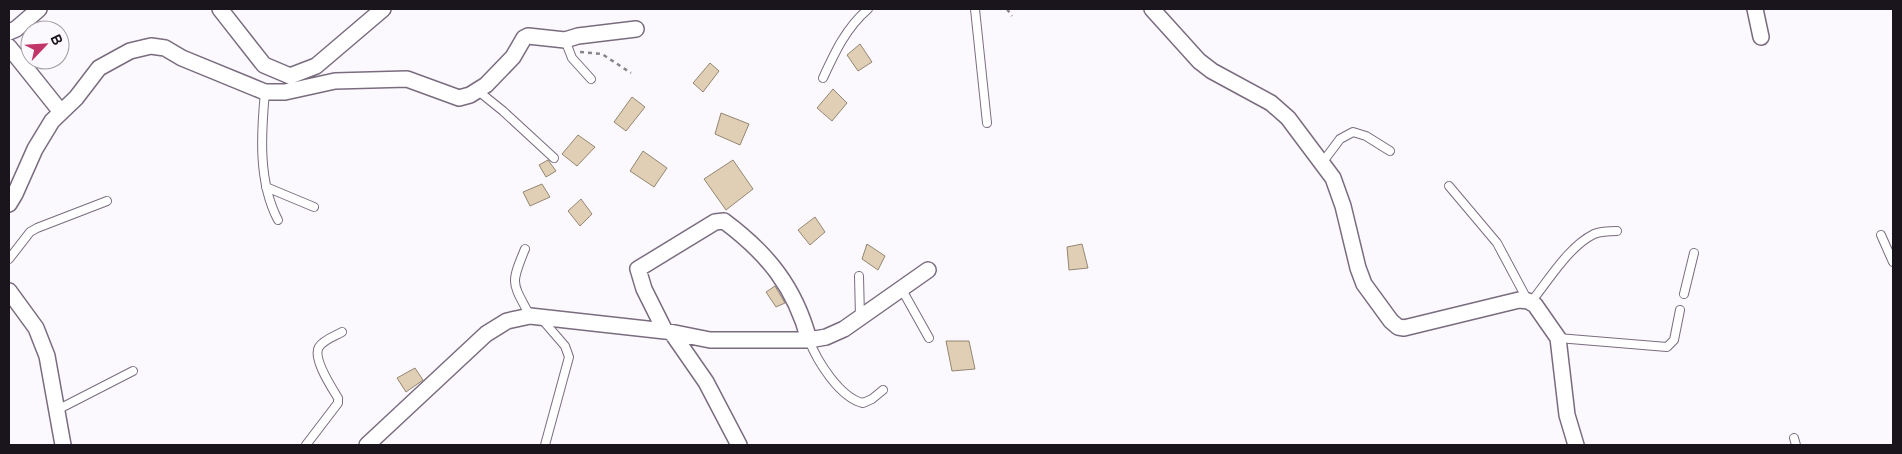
<svg xmlns="http://www.w3.org/2000/svg" width="1902" height="454" viewBox="0 0 1902 454" font-family="'Varela Round',sans-serif">
  <rect width="100%" height="100%" fill="#fcf9fe"/>
  <path fill="#e0cfb4" stroke="#938672" d="M860 44 872 62 858 71 847 55Z
    M710 63 719 71 703 92 693 83Z
    M833 89 847 103 832 121 817 108Z
    M632 97 645 107 626 131 614 122Z
    M721 113 749 124 740 145 715 134Z
    M578 135 595 147 577 166 562 154Z
    M643 151 667 168 654 187 630 171Z
    M548 160 556 171 546 177 539 165Z
    M733 160 753 189 726 210 704 179Z
    M542 184 550 197 530 206 523 192Z
    M581 199 592 214 580 226 568 211Z
    M815 217 825 232 810 245 798 230Z
    M867 244 885 256 878 270 862 259Z
    M1082 244 1088 268 1069 270 1067 247Z
    M775 286 785 303 776 307 766 292Z
    M946 341H969L975 369 952 371Z
    M415 368 423 380 406 392 397 378Z"/>
  <g fill="none" stroke-linecap="round" stroke-linejoin="round">
    <defs>
      <path id="service" d="M975 9 987 123
        M565 40 572 58 591 79
        M823 78C835 52 846 28 868 9
        M477 90 503 111 554 158
        M265 92C261 134 258 182 278 220
        M1322 163 1340 139 1353 132 1366 136 1390 151
        M1449 186 1497 243 1528 301
        M266 187 314 207
        M1881 235 1893 262
        M525 249C510 285 512 282 530 316
        M9 259 30 232 37 228 107 201
        M859 276 860 317
        M901 288 929 338
        M1684 294 1694 253
        M1531 302C1549 280 1568 247 1594 234 1602 231 1610 231 1617 231
        M540 317 565 346 569 357 545 445
        M1558 338 1667 347 1674 340 1680 310
        M809 340C817 361 840 398 863 403L872 399 883 390
        M57 410 133 371
        M1794 438 1796 445
        M306 445 338 403V398C332 388 312 358 319 347 323 340 335 336 342 332"/>
      <path id="minor" d="M220 9 264 65 290 76 316 66 383 9
        M1152 9 1199 61 1212 71 1271 103 1288 118 1333 178 1343 206 1358 268 1364 284 1391 321 1398 327 1404 328 1519 300 1528 301 1535 305 1558 338 1567 415 1576 445
        M1755 9 1761 37
        M9 32 16 29 39 9
        M9 47 61 112
        M9 204 15 194 35 149 52 121 76 98 99 68 130 51 151 46 165 48 182 58 265 92H285L335 81 407 79 459 98 470 95 486 85 513 57 524 38 528 36 565 40 578 36 636 29
        M9 291 36 328 47 356 63 445
        M665 331 644 289 638 269 715 222 724 221C767 253 795 287 809 340
        M672 333 706 382 739 445
        M367 445 486 334 507 321 530 316 665 331 710 340H809L826 337 844 329 928 270"/>
    </defs>
    <use href="#service" stroke="#796c7f" stroke-width="10"/>
    <use href="#minor" stroke="#796c7f" stroke-width="18"/>
    <path stroke="#89848b" stroke-width="2.5" stroke-dasharray="4 4" stroke-linecap="butt" d="M1007 9 1012 16
      M580 52 602 54 631 73"/>
    <use href="#service" stroke="#fff" stroke-width="8"/>
    <use href="#minor" stroke="#fff" stroke-width="15"/>
  </g>
  <rect width="1902" height="454" fill="none" stroke="#1a141c" stroke-width="20"/>
  <g transform="translate(45 45) rotate(65)"><circle r="24" fill="#fcf9fe" stroke="#a29da4"/>
  <path d="M0-4L9 19L0 12L-9 19Z" fill="#c13569"/>
  <text y="-8" font-size="14" font-weight="bold" text-anchor="middle" fill="#1a141c">B</text>
  </g>
</svg>
